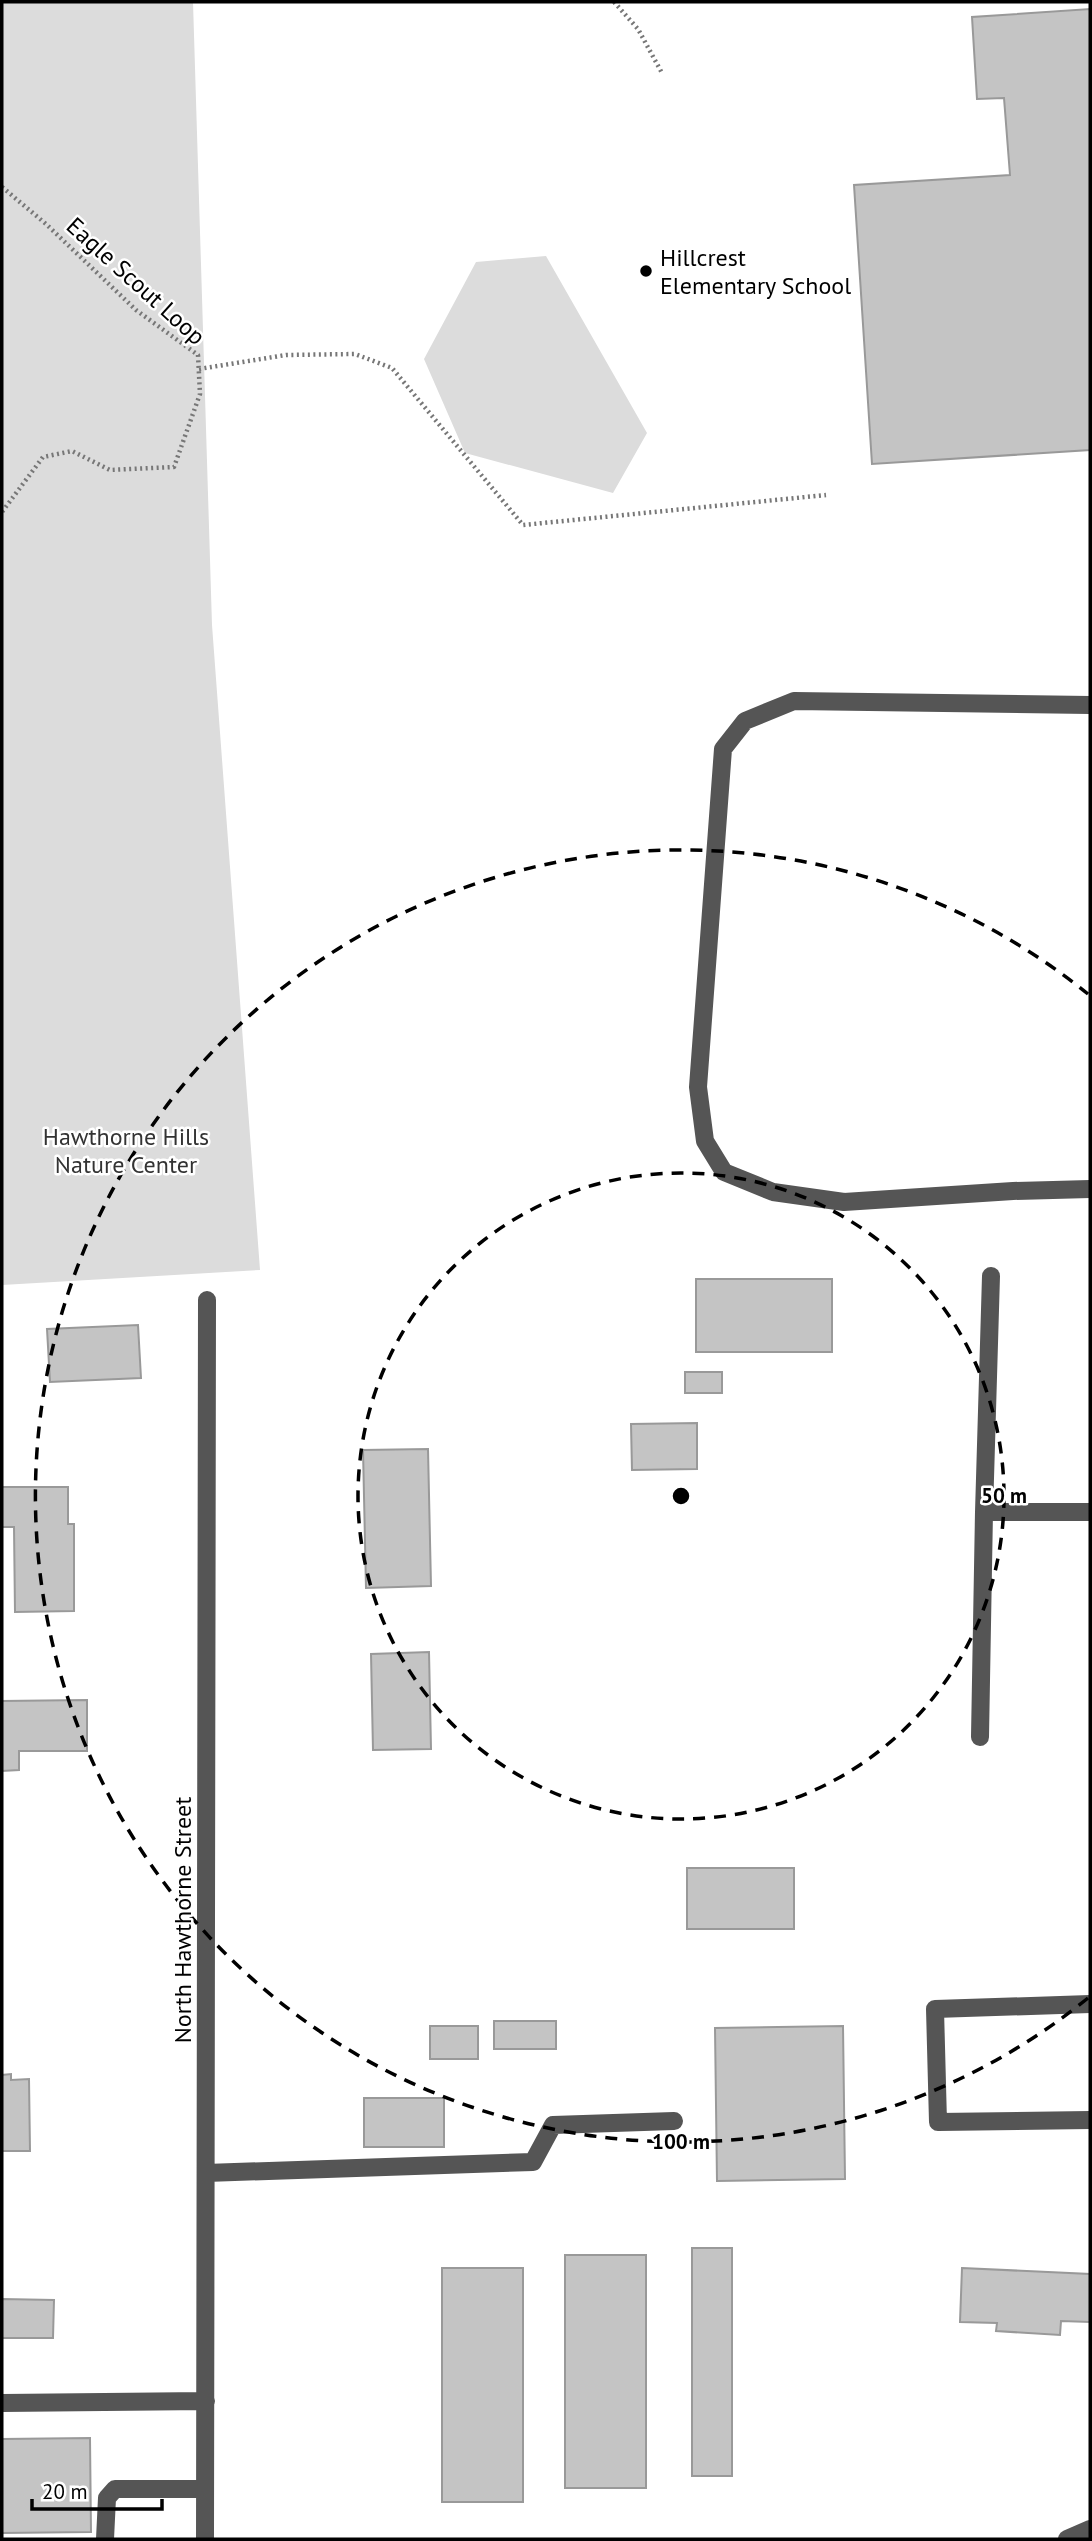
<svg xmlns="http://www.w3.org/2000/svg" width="1092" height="2541" viewBox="0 0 1092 2541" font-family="'PT Sans',sans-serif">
  <rect width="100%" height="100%" fill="#fff"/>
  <path fill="#dcdcdc" d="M2 2H193L212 625 260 1270 2 1285Z
    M546 256 647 433 613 493 465 453 424 359 476 262Z"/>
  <path fill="#c4c4c4" stroke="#999" stroke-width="2" d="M1090 9V450L872 464 854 185 1010 175 1004 98 977 99 972 17Z
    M696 1279H832V1352H696Z
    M138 1325 141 1378 50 1382 47 1329Z
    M685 1372H722V1393H685Z
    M697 1423V1469L632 1470 631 1424Z
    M428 1449 431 1586 366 1588 363 1450Z
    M2 1487H68V1524H74V1611L15 1612 14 1527H2Z
    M429 1652 431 1749 373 1750 371 1654Z
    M87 1700V1751H19V1770L2 1771V1701Z
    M687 1868H794V1929H687Z
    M494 2021H556V2049H494Z
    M430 2026H478V2059H430Z
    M843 2026 845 2179 717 2181 715 2028Z
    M11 2074V2080L29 2079 30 2151H2V2075Z
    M364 2098H444V2147H364Z
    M692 2248H732V2476H692Z
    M565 2255H646V2488H565Z
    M442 2268H523V2502H442Z
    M962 2268 1090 2274V2322L1061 2321 1060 2335 996 2331 997 2323 960 2322Z
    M2 2299 54 2300 53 2338H2Z
    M90 2438 91 2532 2 2533V2439Z"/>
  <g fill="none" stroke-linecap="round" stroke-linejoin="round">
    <path stroke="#777" stroke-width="4.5" stroke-dasharray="2 3.5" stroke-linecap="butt" d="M614 2 638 29 662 73
      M2 187 46 224 136 310 198 355 200 394 174 467 110 470 72 451 43 457 2 512
      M199 369 286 355 355 354 392 368 523 525 826 495"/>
    <path stroke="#555" stroke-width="18" d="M1090 705 794 701 745 721 723 749 698 1087 705 1141 724 1172 773 1192 844 1202 1013 1191 1090 1189
      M991 1276 984 1512H1090
      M980 1737 984 1512
      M1090 2004 935 2009 938 2122 1090 2120
      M206 2173 533 2162 553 2125 674 2121
      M2 2403 206 2401
      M105 2539 107 2498 115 2489H205
      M205 2539 207 1300
      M1067 2539 1090 2529"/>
  </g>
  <g fill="none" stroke="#000" stroke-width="3.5" stroke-dasharray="12 9">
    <circle cx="681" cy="1496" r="323"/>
    <path d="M1088 1998A646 646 0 1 1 1088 994"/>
  </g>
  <circle fill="#000" stroke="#fff" stroke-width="2.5" cx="646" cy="271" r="7"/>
  <g text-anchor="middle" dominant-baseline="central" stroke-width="5" stroke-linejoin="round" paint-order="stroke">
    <g font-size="24" fill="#000" stroke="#fff" text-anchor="start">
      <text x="660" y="257">Hillcrest<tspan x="660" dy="28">Elementary School</tspan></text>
    </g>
    <g font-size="24" fill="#000" stroke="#fff">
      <text transform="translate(136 281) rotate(42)">Eagle Scout Loop</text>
      <text transform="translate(182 1920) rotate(-90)">North Hawthorne Street</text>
    </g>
    <g font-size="24" fill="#333" stroke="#fff">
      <text x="126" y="1136">Hawthorne Hills<tspan x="126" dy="28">Nature Center</tspan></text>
    </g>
  </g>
  <circle cx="681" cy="1496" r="10" fill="#000" stroke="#fff" stroke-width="3.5"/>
  <g font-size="21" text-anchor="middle" font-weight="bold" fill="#000" stroke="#fff" stroke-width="5" stroke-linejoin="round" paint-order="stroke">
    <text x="1004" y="1503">50 m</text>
    <text x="681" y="2149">100 m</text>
  </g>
  <rect width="1092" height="2541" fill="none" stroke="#000000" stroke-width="7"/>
  <path d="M32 2499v10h130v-10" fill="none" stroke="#000000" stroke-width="3.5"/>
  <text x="42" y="2499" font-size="21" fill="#000000" stroke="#ffffff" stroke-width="5" paint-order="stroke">20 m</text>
</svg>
